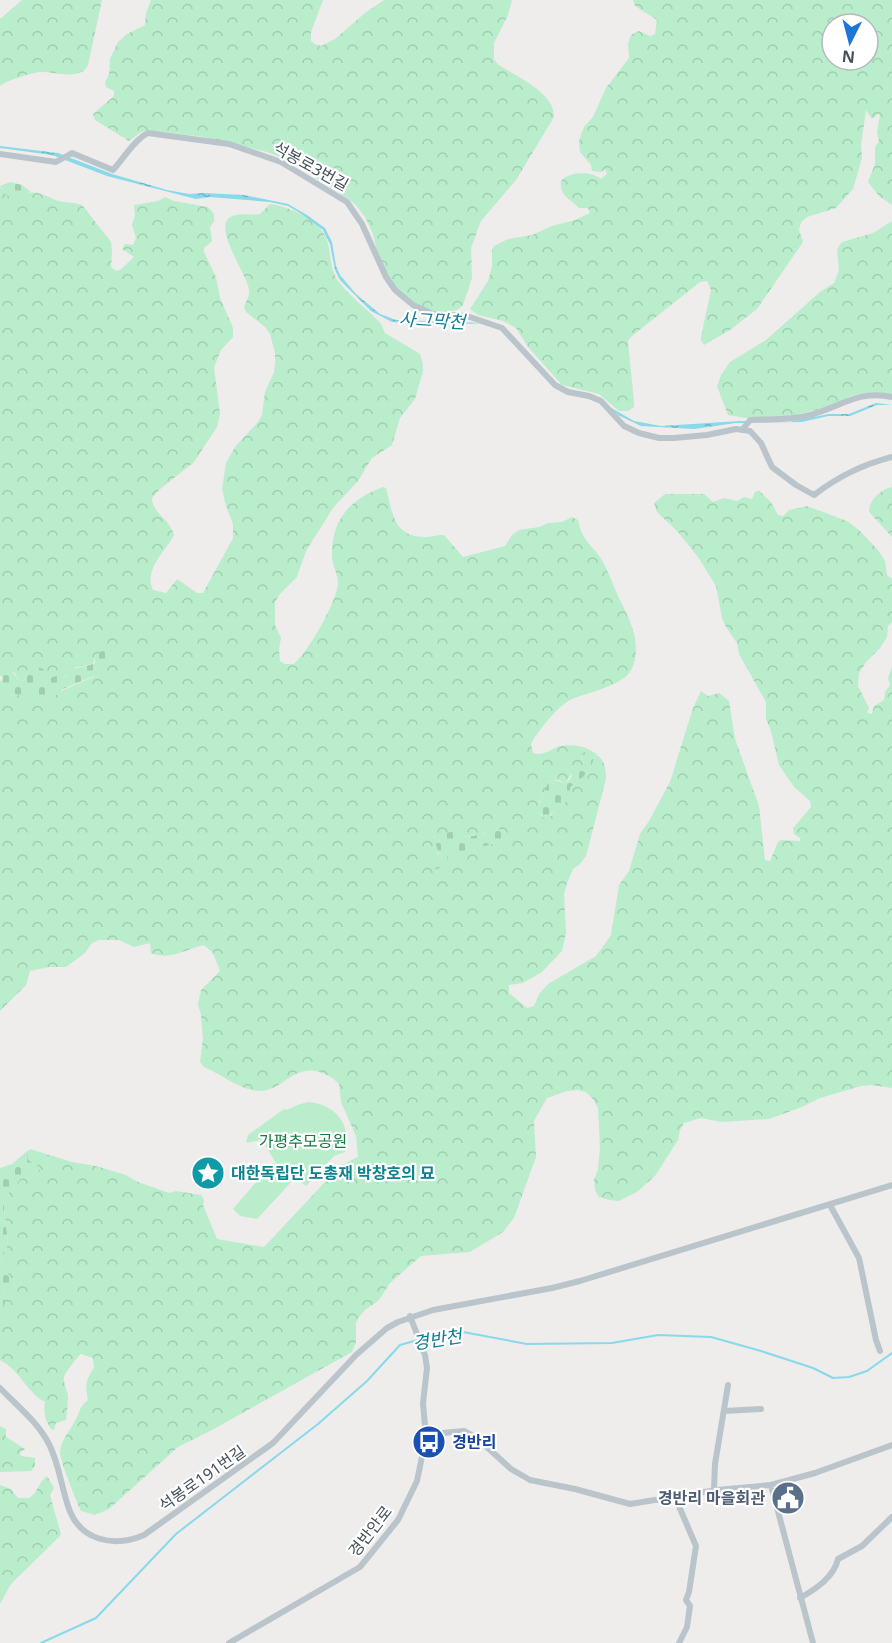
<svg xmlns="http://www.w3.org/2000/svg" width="892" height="1643" viewBox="0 0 892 1643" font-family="'Noto Sans','Noto Sans KR',sans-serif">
  <defs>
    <pattern id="forest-crowns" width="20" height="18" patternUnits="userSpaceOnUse" patternTransform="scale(1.5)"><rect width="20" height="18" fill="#baedcb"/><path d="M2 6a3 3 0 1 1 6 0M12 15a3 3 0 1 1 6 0" fill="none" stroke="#a1cdb1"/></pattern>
    <pattern id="cemetery-stones" width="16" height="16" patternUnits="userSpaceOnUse" patternTransform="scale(1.5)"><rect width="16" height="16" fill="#baedcb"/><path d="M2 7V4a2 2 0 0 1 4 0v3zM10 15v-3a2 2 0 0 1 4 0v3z" fill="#a1cdb1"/></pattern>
    <pattern id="water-ripples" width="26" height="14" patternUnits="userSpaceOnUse" patternTransform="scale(1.5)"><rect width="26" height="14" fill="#88d9e9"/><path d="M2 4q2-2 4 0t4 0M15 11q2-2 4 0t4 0" fill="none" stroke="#71b2c0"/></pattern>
  </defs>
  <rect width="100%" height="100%" fill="#efecec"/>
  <path fill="url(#forest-crowns)" fill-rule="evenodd" d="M22 0H102L88 65 84 71C69 78 57 72 41 72 34 72 5 81 0 86V19Z
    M151 0H323L311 32V41L315 44 321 46 335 39 365 13 384 0H512L508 15 494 43V60L499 65C517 77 555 93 554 117L516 180 481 221 471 248 472 278 463 305 457 310 443 313 433 312 414 304 397 289 390 279 378 255 373 234 365 217 355 204 331 187 283 158 267 152 204 137 148 130 141 132 129 141 95 120 93 114 114 96V91L106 87 105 82 109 75 110 59 118 42 127 34 145 25 146 13Z
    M633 0H892V205L879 196 868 182 875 164V147L879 141 877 132 880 115 878 114 872 119 866 110 861 145 862 158 853 189 836 208 807 217 801 222 799 230 803 242 757 309 730 330 704 345 701 341V337L711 290 707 281 700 282 632 336 628 341 634 403V407L628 411H619L599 394 562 385 528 347 516 328 503 321 478 315 470 309 488 281 492 267V250L494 246 508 239 532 235 552 226 575 220 590 213 588 208H579C571 199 559 196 561 181 569 171 592 171 601 179L607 174 605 169 602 172 592 171 591 165 580 152 579 142 581 134 584 127 593 117 606 88 629 58 628 44 631 35 639 31 650 36 655 34 657 20 635 6ZM832 24H868V60H832Z
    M0 187C9 196 11 206 26 206L20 199 21 196C33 189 42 194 53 199 60 203 74 202 82 205L111 242 112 252 111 267 116 271 120 270 134 257 122 249 125 244 133 245 136 238 132 225 135 215 134 205 158 201 165 197 174 201 208 207 214 214V221L210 227 212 241 204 248V252L216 277 220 298 233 328V337L221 350 214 367 220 414 217 427 194 462 159 490 152 498C152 513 170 519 174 535 166 551 143 570 153 590L166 593 177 579 197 593H203L233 538V524L226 506 222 489 226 463 235 447 258 422 262 415 265 392 274 372 275 363V353L270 334 265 327 246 312 244 307C246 301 250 296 249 289 246 274 216 231 228 219 235 211 251 216 260 214L270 204C289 206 321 221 327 240 331 254 330 269 338 281 350 297 368 309 381 324L385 333 420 354 423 364V371L415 399 400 418 392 445 372 458 358 481 333 508 306 551 297 577 280 594 275 602V625L281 638 279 649 280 661 285 664H294C308 652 337 602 338 583 338 574 332 565 332 556 331 519 351 499 383 487L386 488C392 511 393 537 425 537 431 537 438 535 444 535L463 557 505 546 512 535 519 530 539 527 548 523 562 522 572 517 578 520C583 544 593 544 603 562 609 573 613 585 618 596 629 619 642 640 633 666 627 686 587 692 570 700 559 705 536 733 531 744L533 753C543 756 548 751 557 747 565 744 581 745 588 749L581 757 584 764 571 774 566 783 558 780 550 781 539 803 541 816H551C558 801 567 811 569 787 581 780 594 769 594 754 605 758 606 769 606 779L586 856 580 864 573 869 567 883 564 894 566 933 562 951 542 972 523 983 509 985V993L527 1008 534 1006 539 994 548 984 596 956 611 935 619 885 629 871 640 834 649 821 670 782 693 708 701 691 708 696 719 693 729 701 735 739 759 806 765 860 770 861 778 842 781 840 800 841V838L794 834 793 828 811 807 810 801 794 787 779 765 771 731 766 719V702L739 654 737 643 726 627 722 618 716 586 698 557 677 531 657 512 654 503 665 494H704L713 502 724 498 737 501 744 497 752 499 755 492 759 491 771 502 778 515 783 516 789 510 807 506 847 521 859 530 878 550 885 561 887 575 892 579V622L888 626 887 637 880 648 867 661 859 673 858 686 869 708 867 713 872 714 874 706 884 700 885 692 890 685 888 678 892 667V1088L871 1085 861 1086 820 1098 802 1107 769 1119 721 1122 701 1118 684 1123 680 1130 678 1140 655 1176 638 1191 619 1201 609 1200 599 1197 595 1190 594 1180 598 1169 600 1147 598 1108 593 1099 586 1092 578 1090 567 1091 547 1098 534 1121 536 1157 514 1218 503 1232 470 1252 421 1256 390 1283 379 1300 365 1310 359 1317 356 1323V1342L352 1352 212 1430 178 1447 109 1509 95 1515 81 1511C77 1503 60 1460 60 1453 60 1440 71 1430 76 1419 80 1411 80 1406 88 1400 86 1387 84 1382 94 1368L93 1358 81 1354C78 1356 65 1373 64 1377 63 1383 67 1390 68 1396 68 1403 67 1412 66 1420L56 1423 54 1430 51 1429C45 1420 43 1412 45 1402 27 1393 20 1370 0 1360V1312L4 1296 3 1290 8 1284V1271L1 1261 8 1243 3 1200 20 1179 38 1174 34 1163 28 1160 26 1152 30 1149 72 1162 96 1166 126 1175 138 1182 169 1193 176 1191 201 1195 204 1200 203 1205 217 1239 264 1247 340 1166 358 1157 356 1136 341 1102 339 1084C332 1077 325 1073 315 1071 292 1067 281 1091 260 1091 239 1090 223 1075 204 1067L200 1062 203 1039 201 1015 198 1005 201 990 220 971 213 953 204 945C186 949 170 961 151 953L150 943 134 947 119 940H99L92 943 85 953 66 967H49L30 971 26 985 0 1011V700L15 694 35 700 59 692 93 677 113 658 112 654 95 658 93 664 76 667 68 676 50 678 28 669 24 680 19 681 14 672 0 669ZM495 827 505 833 503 839 475 848 473 851 450 852 443 867 436 857 439 850 434 836 455 831 466 837 474 835 483 837 485 831Z
    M892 221V395L875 393 859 394 850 396 836 405 795 415 746 418 728 415 717 386 721 375 730 362 766 340 820 292 834 283 839 270 837 249 842 242 873 233Z
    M892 487V537L869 512C869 500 881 489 892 487Z
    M0 1426 6 1429V1437L25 1449 20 1453 21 1456 35 1458V1466L31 1471 0 1472Z
    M47 1476 54 1488 50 1495 61 1534 59 1537 11 1584 0 1604V1485L11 1489 18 1498H29C38 1493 39 1481 47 1476Z"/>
  <path fill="url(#cemetery-stones)" d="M10 182 22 185 31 192 21 196 20 199 26 206C7 206 10 197 0 186Z
    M108 650 112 654 113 658 103 672 63 689 51 699 35 700 15 694 0 700V682L3 678 0 675V668H10L19 681 24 680 28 669 34 666 43 669 50 678 59 675 66 677 72 669 90 665 95 663V655L102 651Z
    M588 749 598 755 594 754C594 769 581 780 570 787 571 805 557 805 549 817L543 818 538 807 548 783 553 780 566 783 571 778 573 769 584 764 581 755Z
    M495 827 505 833 506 837 494 844 475 848 471 853 450 852 443 867 433 870 429 867 430 861 439 853 434 839 435 835 455 831 466 837 478 835 483 837 487 828Z
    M26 1152 28 1160 37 1165 40 1171 38 1174 20 1179 3 1200 8 1243 1 1261 8 1271 10 1282 3 1290 5 1301 3 1310 0 1312V1168L12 1164Z"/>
  <path fill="#baedcb" d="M308 1102C336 1104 352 1125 345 1152L334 1156 306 1186 295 1178 257 1219 240 1216 233 1209 258 1180 256 1168 276 1163 266 1147 265 1139 246 1143 248 1135 284 1109 287 1110 297 1105Z"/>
  <path fill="url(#water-ripples)" d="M0 146 58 153 112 174 167 190 189 194 203 193 244 195 288 204 307 215 325 228 332 242 336 266 340 275 356 294 380 314 396 320 485 323 443 325 392 322 371 311 340 280 335 270 330 244 323 230 300 213 288 206 270 202 210 197 196 199 107 176 52 155 0 148Z
    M601 402 634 421 661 426 740 421 789 422 829 414H849L876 403 892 405H877L850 416H828L802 422 736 423 694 429 641 426 620 416Z"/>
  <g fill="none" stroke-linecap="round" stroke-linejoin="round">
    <path stroke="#88d9e9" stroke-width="2" d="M41 1643 96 1618 176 1534 318 1424 367 1381 400 1345 435 1335 463 1332 527 1344 612 1343 658 1335 711 1337 761 1351 813 1368 833 1378 849 1377 867 1371 892 1353"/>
    <path stroke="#bac4cb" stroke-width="6" d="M0 154 56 162 72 153 113 170C123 159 136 138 148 133L229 144 281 162 347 202 362 224 386 277 395 290 413 305 433 314 467 316 502 328 555 385 568 392 589 396 601 401 624 426 639 433 659 438H674L707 435 736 429 750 431 761 443 772 467 796 485 814 495C839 476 862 465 892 457
      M743 429 750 420C768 419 789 420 806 416 838 409 857 389 892 397
      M830 1205 859 1258 876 1340 880 1351
      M0 1388C17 1406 37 1421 49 1444 59 1464 61 1485 68 1506 79 1541 114 1548 144 1535L273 1443 356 1355 387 1328 398 1322 433 1310 552 1288 580 1281 892 1185
      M724 1411 761 1409
      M426 1437 443 1433 464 1431 477 1438 511 1469 530 1480 575 1489 630 1504 717 1490 771 1485 815 1473 892 1445
      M771 1485 813 1643
      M714 1490 715 1464 728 1385
      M675 1497 696 1546 689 1592 686 1600 690 1606 687 1627 679 1643
      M800 1598C816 1589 834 1577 838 1559L862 1546 892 1517
      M229 1643 360 1567 398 1520 417 1481 426 1437 423 1403 427 1368 425 1355 410 1316"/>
  </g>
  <defs>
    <symbol id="sight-disc" viewBox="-11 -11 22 22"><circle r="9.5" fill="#0f9aa8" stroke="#fff"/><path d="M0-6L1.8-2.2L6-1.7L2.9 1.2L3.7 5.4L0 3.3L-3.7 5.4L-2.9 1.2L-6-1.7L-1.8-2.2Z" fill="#fff"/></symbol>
    <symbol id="bus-disc" viewBox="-11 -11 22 22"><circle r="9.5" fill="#1a4fb4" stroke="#fff"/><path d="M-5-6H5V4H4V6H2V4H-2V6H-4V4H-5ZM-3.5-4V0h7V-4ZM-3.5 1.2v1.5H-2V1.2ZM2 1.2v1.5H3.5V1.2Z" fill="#fff"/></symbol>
    <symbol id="civic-disc" viewBox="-11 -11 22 22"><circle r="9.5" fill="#5c6f8a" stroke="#fff"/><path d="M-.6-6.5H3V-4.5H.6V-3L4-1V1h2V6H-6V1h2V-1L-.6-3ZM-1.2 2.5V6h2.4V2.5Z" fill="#fff"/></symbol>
  </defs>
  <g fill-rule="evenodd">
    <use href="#sight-disc" x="189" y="1154" width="38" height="38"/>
    <use href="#bus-disc" x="410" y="1423" width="38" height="38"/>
    <use href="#civic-disc" x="769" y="1479" width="38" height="38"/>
  </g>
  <g text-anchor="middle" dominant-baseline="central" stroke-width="4.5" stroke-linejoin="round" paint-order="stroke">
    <g font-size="16" fill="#455059" stroke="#fff">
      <text transform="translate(311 166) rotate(29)">석봉로3번길</text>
      <text transform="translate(202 1478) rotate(-35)">석봉로191번길</text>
      <text transform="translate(370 1531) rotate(-52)">경반안로</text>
    </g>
    <g font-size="16" fill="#187843" stroke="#fff">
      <text x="303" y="1141">가평추모공원</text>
    </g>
    <g font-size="16" font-weight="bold" fill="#0d838f" stroke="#fff" text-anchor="start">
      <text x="231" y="1173">대한독립단 도총재 박창호의 묘</text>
    </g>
    <g font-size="16" font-weight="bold" fill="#164399" stroke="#fff" text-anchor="start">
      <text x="452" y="1442">경반리</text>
    </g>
    <g font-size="16" font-weight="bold" fill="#4e5e75" stroke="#fff" text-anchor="end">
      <text x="765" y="1498">경반리 마을회관</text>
    </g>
    <g font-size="18" font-style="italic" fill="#0f7e94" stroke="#fff">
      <text transform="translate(432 320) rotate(3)">사그막천</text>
      <text transform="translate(437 1339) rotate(-9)">경반천</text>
    </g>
  </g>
  <g transform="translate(850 42) rotate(186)"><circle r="28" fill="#ffffff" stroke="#b5b9bd" stroke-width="1.5"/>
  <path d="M0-4.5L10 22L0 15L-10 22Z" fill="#1d77d8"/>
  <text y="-9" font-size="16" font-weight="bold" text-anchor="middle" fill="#455059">N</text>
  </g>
</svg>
